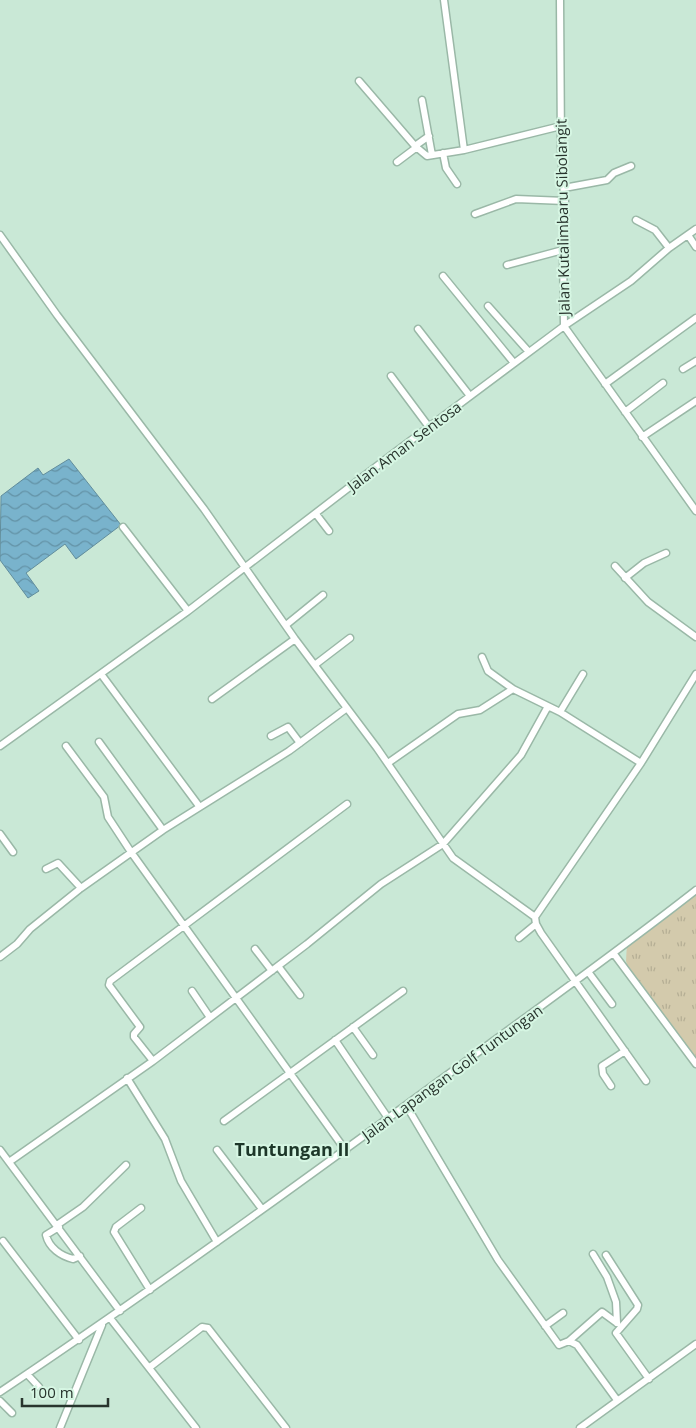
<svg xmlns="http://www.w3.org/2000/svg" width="696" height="1428" viewBox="0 0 696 1428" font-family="'Open Sans',sans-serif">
  <defs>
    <pattern id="grass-tufts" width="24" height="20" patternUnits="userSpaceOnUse" patternTransform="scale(1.25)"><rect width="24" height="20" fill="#d3caac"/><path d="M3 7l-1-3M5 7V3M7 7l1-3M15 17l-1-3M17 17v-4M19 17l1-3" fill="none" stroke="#b5ae94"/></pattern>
    <pattern id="water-waves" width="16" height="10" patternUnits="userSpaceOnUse" patternTransform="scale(1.25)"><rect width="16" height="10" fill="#79b3cc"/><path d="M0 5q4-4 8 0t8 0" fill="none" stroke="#6392a6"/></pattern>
  </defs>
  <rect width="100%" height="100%" fill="#c9e8d6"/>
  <path fill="url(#grass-tufts)" d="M696 893V1060L629 972 626 961 627 943Z"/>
  <path fill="url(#water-waves)" stroke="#618d9c" d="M69 459 121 525 76 559 65 544 26 573 39 591 28 598 0 560 1 496 38 468 43 475Z"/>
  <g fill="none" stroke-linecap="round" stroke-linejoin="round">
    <defs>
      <path id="minor" d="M444 0 464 150
        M560 0 561 148 565 212 563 250 564 326 696 511
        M359 81 415 146 427 156 464 150 561 126
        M422 100 432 155
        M415 146 429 136
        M443 153 446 168 457 184
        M397 162 417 147
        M564 188 607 180 614 173 631 166
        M475 214 516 199 565 201
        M636 220 655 230 669 248
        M0 235 57 315 204 509 295 639 377 748 453 858 535 917
        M688 235 696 247
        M507 265 563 250
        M443 276 514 363
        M488 306 529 352
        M418 329 470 396
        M683 369 696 361
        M391 376 429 427
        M605 384 696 318
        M625 412 663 383
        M642 437 696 401
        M316 514 329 531
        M123 527 188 611
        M615 566 648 602 696 637
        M625 578 644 563 666 553
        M286 625 323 595
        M482 657 488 671 513 689
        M316 664 350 638
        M101 674 199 806
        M212 699 295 639
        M560 712 583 674
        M271 736 288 727 300 743
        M99 742 163 830
        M0 746 188 611 390 456 564 326 631 281 669 248 696 229
        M66 746 104 797 108 817 131 852 346 1151
        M388 763 458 714 480 710 513 689 560 712 641 763
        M0 834 13 852
        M46 869 58 863 81 888
        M519 938 536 924
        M255 949 272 971
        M614 954 696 1064
        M0 957 17 944 30 929 81 888 163 830 289 751 347 708
        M278 966 300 995
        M589 973 612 1004
        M192 991 209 1016
        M353 1027 373 1055
        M335 1040 388 1118
        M153 1061 134 1037V1034L140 1027 109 985 110 981 347 804
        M127 1078 165 1139 181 1181 217 1242
        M646 1081 541 933 536 924 535 917 641 763 696 674
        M611 1086 603 1074 602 1066 625 1051
        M406 1105 498 1260 559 1345 569 1341 602 1312 617 1323
        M224 1121 403 991
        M0 1150 120 1311
        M217 1150 262 1209
        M9 1162 153 1061 307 944 381 884 443 844 521 755 547 708
        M141 1208 116 1227 114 1232 150 1290
        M57 1225 83 1207 126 1165
        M59 1227 46 1235C49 1248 61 1256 73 1259L80 1256
        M3 1241 79 1340
        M593 1254 607 1277 616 1302 617 1323
        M606 1255 638 1305 637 1309 616 1333 649 1379
        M110 1318 196 1428
        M545 1326 563 1313
        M569 1341 577 1345 617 1400
        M150 1367 202 1327 208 1328 286 1428
        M27 1374 39 1387
        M0 1392C154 1289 304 1180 454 1070 535 1010 617 952 696 890
        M0 1401 12 1413
        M60 1428 102 1325
        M580 1428 696 1344"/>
    </defs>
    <use href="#minor" stroke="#9ab8a7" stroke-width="9"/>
    <use href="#minor" stroke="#fff" stroke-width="6"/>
  </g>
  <g text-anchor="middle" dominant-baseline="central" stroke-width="4" stroke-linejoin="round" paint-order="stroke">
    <g font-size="15" fill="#28342d" stroke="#d6f6e3">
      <text transform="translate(562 217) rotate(-91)">Jalan Kutalimbaru Sibolangit</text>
      <text transform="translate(404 446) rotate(-37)">Jalan Aman Sentosa</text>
      <text transform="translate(452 1072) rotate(-36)">Jalan Lapangan Golf Tuntungan</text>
    </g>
    <g font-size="18" font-weight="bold" fill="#1d3729" stroke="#d6f6e3">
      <text x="292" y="1149">Tuntungan II</text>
    </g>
  </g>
  <path d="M22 1398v8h86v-8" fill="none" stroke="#28342d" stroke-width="2.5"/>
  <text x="30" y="1398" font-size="15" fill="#28342d" stroke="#d6f6e3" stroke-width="4" paint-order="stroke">100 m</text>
</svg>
